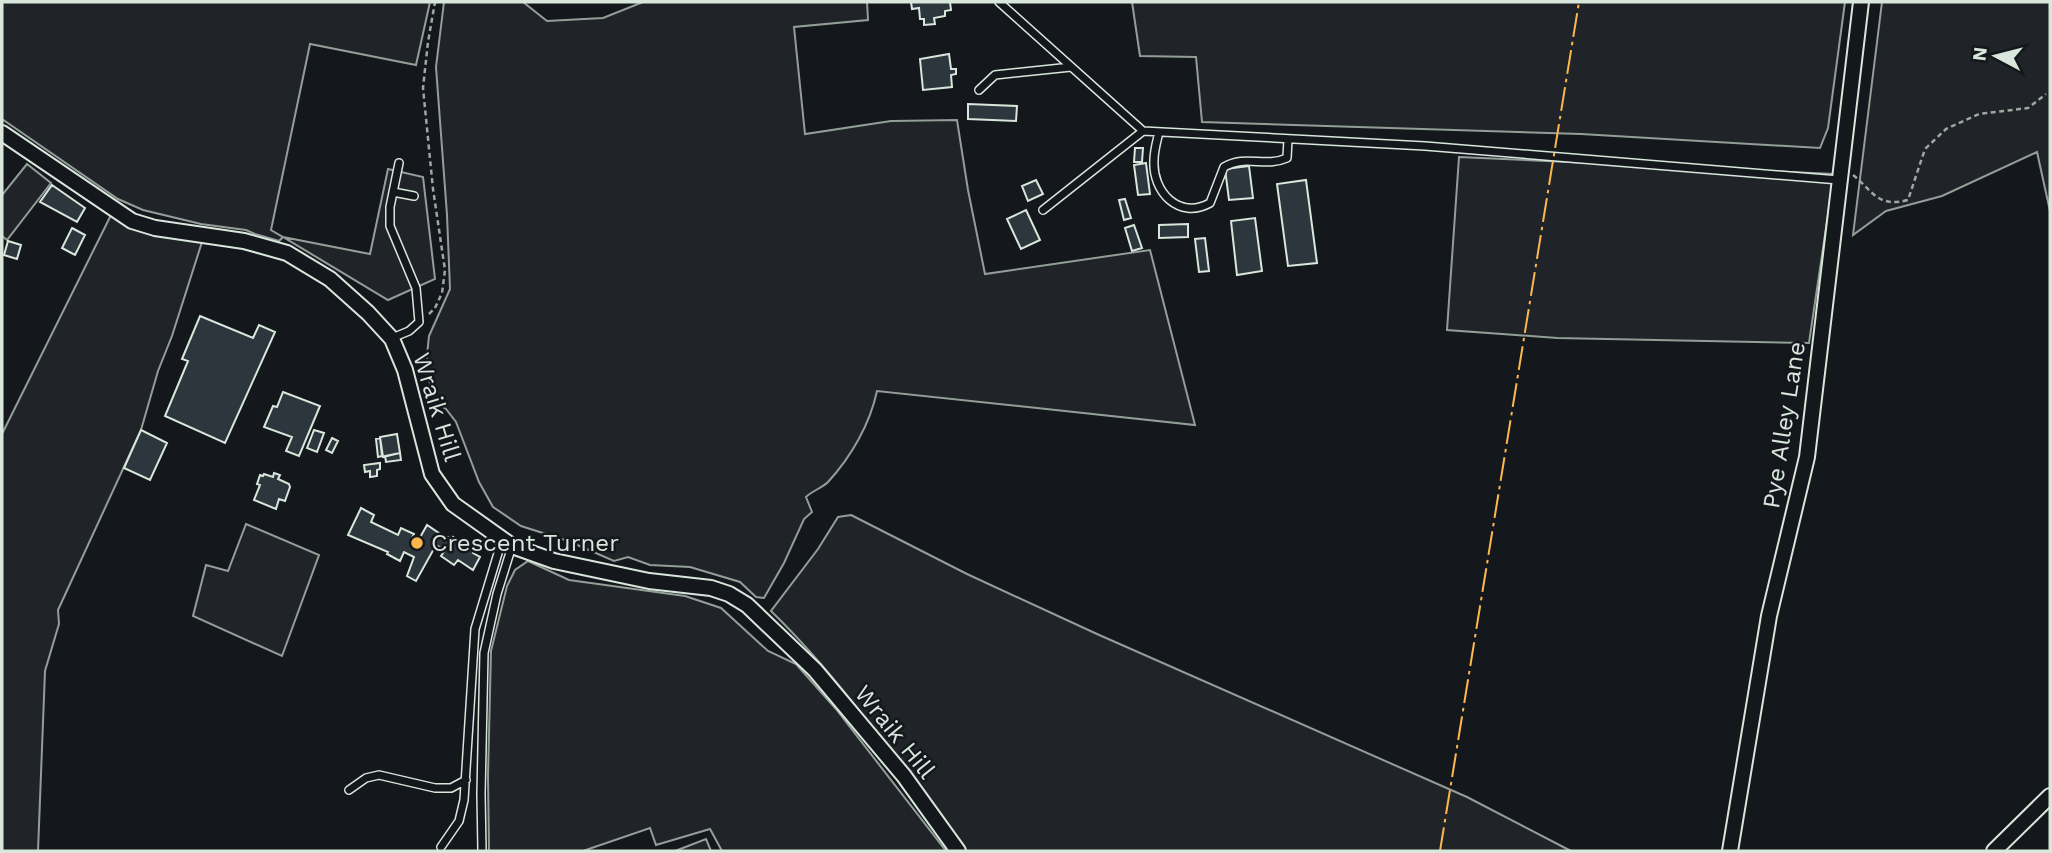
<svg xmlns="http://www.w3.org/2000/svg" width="2052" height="853" viewBox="0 0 2052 853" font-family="'Work Sans',sans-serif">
  <rect width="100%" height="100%" fill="#14181c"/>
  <path fill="#202428" stroke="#939e99" stroke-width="2" d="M2 2H430L416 65 310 44 271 230 283 237 370 254 388 169 423 177 435 279 388 300 283 237 279 241 255 234 246 230 201 224 143 210 118 199 2 119Z
    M444 2H523L547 21 603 18 643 2H867L868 20 794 27 805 134 891 121 957 120 968 190 985 274 1150 250 1195 425 877 391C870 424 851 457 828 482 822 488 812 491 806 497L812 512 804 519 784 563 764 598 756 597 740 582 690 567 650 565 628 557 614 561 568 541 521 526 493 507 479 482 456 422 446 409 434 402 426 365 429 336 450 289 447 215 436 67Z
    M1132 2H1845L1828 128 1820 148 1581 134 1202 122 1196 57 1140 56Z
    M1882 2H2050V211L2037 152 1942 196 1886 211 1853 235Z
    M1459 157 1834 174 1809 343 1557 338 1447 330Z
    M27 164 51 183 7 240 2 236V195Z
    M112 213 202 242 172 336 158 371 141 430 58 610 59 624 45 671 38 851H2V434Z
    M851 515 967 574 1097 634 1467 797 1571 851H964C902 769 845 683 771 611L818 549 838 517Z
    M246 524 319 555 282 656 193 616 206 565 228 571Z
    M528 561 569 580 685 596 721 608 768 651 796 664 836 709 946 851H722L710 829 656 845 650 828 583 851H489L488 776 491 651 507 586 515 570Z
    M706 839 711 851H675Z"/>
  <path fill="#2c363c" stroke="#d8e6dc" stroke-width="2" d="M911 2H950L951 10 945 11V16L934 18 935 24 924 25V19H920L919 8 912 9Z
    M949 54 951 69H956V74L951 75 952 87 923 90 920 59Z
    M968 104 1017 106 1016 121 968 119Z
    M1135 148H1143L1142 162H1134Z
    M1146 163 1150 194 1138 195 1134 165Z
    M1249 166 1253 198 1229 200 1225 169Z
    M1036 180 1043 194 1028 201 1022 186Z
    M1306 180 1317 263 1288 266 1277 184Z
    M52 185 85 208 77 222 40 202Z
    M1125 199 1131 218 1124 220 1119 200Z
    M1026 210 1040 240 1021 249 1007 219Z
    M1255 218 1262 271 1237 275 1231 221Z
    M1188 224V237L1159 238V225Z
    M1134 225 1142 248 1132 251 1125 228Z
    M72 228 85 235 75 255 62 248Z
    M1205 238 1209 271 1199 272 1195 239Z
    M8 241 21 245 17 259 4 255Z
    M200 316 253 338 259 325 275 332 225 443 165 416 188 361 182 359Z
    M283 392 320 406 299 456 286 451 292 437 264 427 273 406 277 407Z
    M141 430 167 443 150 480 124 468Z
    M314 430 324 433 317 452 307 448Z
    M397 434 400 453 383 457 380 437Z
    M332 438 338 441 332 453 326 450Z
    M380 438 382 456 378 457 376 439Z
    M400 453 401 460 386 462 385 456Z
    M380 463V469L377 470V476L370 477V471L365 472 364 465Z
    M274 473 280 475 278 479 289 484 290 487 285 501 279 499 276 509 254 500 260 485 257 484 260 475 263 476 264 474 273 477Z
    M361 508 374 515 371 522 398 535 401 528 414 534 412 538 418 541 427 525 442 535 452 539 453 537 475 550 473 553 480 557 473 570 458 560 454 565 441 556 445 550 436 545 416 581 407 576 414 557 404 552 400 561 387 554 388 552 348 535Z"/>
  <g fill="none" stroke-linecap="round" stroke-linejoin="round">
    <defs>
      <path id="service" d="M999 2 1143 131 1425 146 1839 180
        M979 90 995 75 1071 67
        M1159 132C1157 141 1154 150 1154 160 1152 192 1179 220 1210 203L1224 167C1246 154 1264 168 1287 158L1288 139
        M393 192 414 196
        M1043 210 1143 131
        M392 338 409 331 419 322 416 288 390 226V207L399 163
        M349 790 366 778 379 775 435 788H451L466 780
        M441 847 459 821 464 800 475 629 502 540
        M482 851 481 794 484 653 497 594 512 546"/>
      <path id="minor" d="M2 133 132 221 155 228 244 241 287 253 330 279 368 313 392 339 405 370 432 474 453 504 512 546 554 561 649 581 711 588 729 594 747 605 815 670 904 776 958 851
        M1730 851 1769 616 1807 457 1861 2
        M1994 851 2050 796"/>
    </defs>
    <use href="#service" stroke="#d8e6dc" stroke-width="10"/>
    <use href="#minor" stroke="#d8e6dc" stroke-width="18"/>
    <path stroke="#9da8a2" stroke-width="2.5" stroke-dasharray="5 3.5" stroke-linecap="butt" d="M1853 175C1873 191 1877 208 1908 200L1925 149 1946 129 1979 114 2028 108 2046 94
      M429 314 435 308 442 293 445 270 433 189 423 88 428 42 435 2"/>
    <use href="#service" stroke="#14181c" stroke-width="7"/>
    <use href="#minor" stroke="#14181c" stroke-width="14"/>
    <path stroke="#ffb74d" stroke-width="2" stroke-dasharray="24 5 3.5 5" stroke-linecap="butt" d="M1440 851 1579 2"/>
  </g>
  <circle fill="#ffb74d" stroke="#14181c" stroke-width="2.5" cx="417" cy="543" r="7"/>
  <g text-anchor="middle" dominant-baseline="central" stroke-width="5" stroke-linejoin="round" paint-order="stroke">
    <g font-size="24" fill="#d8e6dc" stroke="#14181c">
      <text transform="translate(437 407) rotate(73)">Wraik Hill</text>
      <text transform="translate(1784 425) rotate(-81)">Pye Alley Lane</text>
      <text transform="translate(895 732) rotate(51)">Wraik Hill</text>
    </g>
    <g font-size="24" fill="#d8e6dc" stroke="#14181c" text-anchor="start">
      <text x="431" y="543">Crescent Turner</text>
    </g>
  </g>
  <rect width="2052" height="853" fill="none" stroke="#d8e6dc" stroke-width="7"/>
  <g transform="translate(1996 56) rotate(277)" stroke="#14181c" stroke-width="5" paint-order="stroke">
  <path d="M0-5L12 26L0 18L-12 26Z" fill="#d8e6dc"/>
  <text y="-10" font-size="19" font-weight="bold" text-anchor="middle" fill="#d8e6dc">N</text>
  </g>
</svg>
